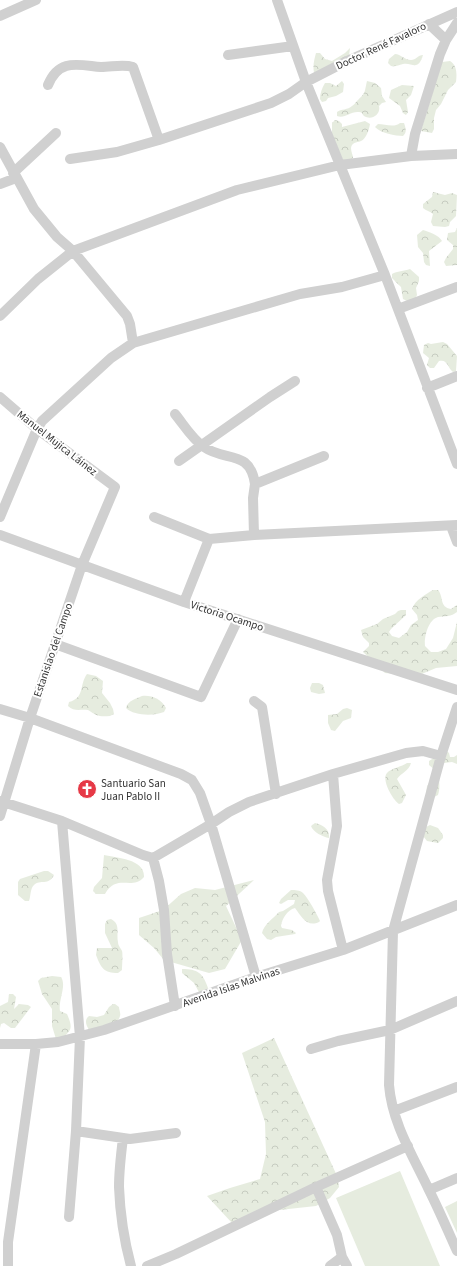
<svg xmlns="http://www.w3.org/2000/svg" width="457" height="1266" viewBox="0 0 457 1266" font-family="'Source Sans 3',sans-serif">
  <defs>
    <pattern id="forest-crowns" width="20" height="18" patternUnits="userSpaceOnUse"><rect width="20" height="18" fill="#e6ecdf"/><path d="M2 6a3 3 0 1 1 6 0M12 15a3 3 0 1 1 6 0" fill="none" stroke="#c6cbc0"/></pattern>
  </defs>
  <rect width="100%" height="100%" fill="#fff"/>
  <path fill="url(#forest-crowns)" d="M350 48 349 56 315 76C312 68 314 60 316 53H320L325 59 332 61 345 53Z
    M395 54C401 54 404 60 411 60 416 60 418 55 423 55 418 72 412 62 403 64 398 65 396 67 391 66L388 63 389 59Z
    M450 61C457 65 457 74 456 82L448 90 441 104 436 110 434 118V129L432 133 421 131 442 62Z
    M342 81 344 84 343 92 336 96 328 98 326 101 322 102 320 99C320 93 322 88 325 83H330L336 86Z
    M367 81 375 83 381 88 382 96 386 102 382 103 379 106C381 114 372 121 364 116 361 113 364 113 359 112 350 111 345 119 337 116V112C341 109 348 110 352 106 354 105 355 103 357 101 366 92 364 94 367 81Z
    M402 85 414 86 411 95 406 100 408 112 406 115 403 113 400 106 389 98 391 90Z
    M335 120 339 121 342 124V127L365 121 370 124C369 130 366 139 361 141 356 143 352 142 351 148 351 152 353 155 353 158L350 160H343L332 134V123Z
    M400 123H404C406 129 407 132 403 136 396 136 380 133 375 127L378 124C385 124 394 128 400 123Z
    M433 192 445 195 452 193 457 195 456 216 450 222 449 226 445 227 433 226 431 222 433 214C430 211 426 211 423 208V204L432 197Z
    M457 228V265L446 266 444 262 446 258 453 249V245L447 240 448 233 455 232Z
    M423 230C429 232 439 235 442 241L429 251 430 266 426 265 424 262 423 253 418 247 417 235Z
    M410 269 419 277V281L416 288 417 295 415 299 407 301 403 299 401 287 392 278V274C397 271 404 271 410 269Z
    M443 342 447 344 457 356 456 371 453 372C447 367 448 359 439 361L434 368H430L427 365 429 358 423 353 424 345 428 343 431 344Z
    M433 590H438C444 597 439 607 451 609L457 605V612C451 617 445 616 438 617 428 620 424 637 425 646L431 652H438L446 649 453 638 457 622V666L436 668 417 676 385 673 363 652 369 646V643L363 637 361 630 377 624 383 619 395 614 398 611 401 610H406V615L391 629 389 632 392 636 399 638 407 632 411 625 418 620 417 615 412 609C415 600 426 594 433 590Z
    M87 674 96 676 103 681 102 693 110 703 113 709 114 714 110 716C99 717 97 716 88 710 80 709 74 712 68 706L69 702C85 698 79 685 87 674Z
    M312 683H319L323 685 325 693 319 694 311 692 310 688Z
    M142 696C152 695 161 699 166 708L164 712C154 716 134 716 126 708 128 700 136 699 142 696Z
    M347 708 352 710 351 718 343 721 335 731 331 730 328 723V715L337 714 343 709Z
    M446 750 449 753 450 757H454L457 755V764L452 762 444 763C435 774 442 783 438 795L434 797 426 794 427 786 431 780 435 770 429 765V761Z
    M407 763H411C409 771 401 773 397 779L406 795 402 803 399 804C393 800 381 780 387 773 391 768 402 767 407 763Z
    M315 823C323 825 330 829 329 838 323 837 313 832 311 826Z
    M430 825 438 828 443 835V838L438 843 427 841 423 836 426 827Z
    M104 855C117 858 145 859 144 877 132 891 117 873 105 894H96L93 891 94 887 102 878Z
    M44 871H48L54 875C49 886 40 879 34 885 30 889 31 895 29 901H25L18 895V882L20 879Z
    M254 880 226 906 242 940 225 969 209 973 164 960 154 948 139 935V918L163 910 181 894 195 888 215 890Z
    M291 890C295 890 300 890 303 893 308 898 317 914 320 921L319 922C307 928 301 916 295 908 287 910 282 919 281 926L282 928 292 930 296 933 295 934 276 937 271 940 267 939 262 933C264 924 273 919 279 912L283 911 294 904 295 900H288L281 904 279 903 281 899Z
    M111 919C121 924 116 933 118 942 118 946 121 948 122 951 123 953 122 967 122 970L118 973C104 973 101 968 96 955L97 948H112L105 933V924L107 920Z
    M182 969C198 969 203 973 208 988L207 991 200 994 194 983 182 973Z
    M52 976 61 977C67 986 58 1000 60 1011L67 1014C73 1028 72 1030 61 1039H56L52 1026V1009L42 994 38 981 41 978Z
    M9 994H13L16 997 14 1009 19 1004 28 1005 31 1007 15 1028H11L4 1023 1 1024 0 1028V1006L8 1002Z
    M113 1004H115L119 1007C119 1010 121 1013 120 1016 118 1026 97 1028 89 1030 86 1025 84 1020 89 1016L97 1017 104 1015 109 1007Z
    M274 1038 338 1178 339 1187 330 1198 316 1206 251 1213 232 1223 207 1196 230 1188 260 1179 266 1154 265 1122 242 1053Z"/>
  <path fill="#e6ecdf" d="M400 1171 440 1266H365L336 1198Z
    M457 1201V1233L445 1207Z"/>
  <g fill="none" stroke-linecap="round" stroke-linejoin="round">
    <path stroke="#d0d0d0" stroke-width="10" d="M277 0 306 82 385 275 457 464
      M0 16 36 0
      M429 24 446 40
      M228 55 293 46
      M48 85C59 58 78 65 101 67 112 67 123 64 133 67L159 140
      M0 147 34 209 57 237 73 251 127 316 130 324 133 343
      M411 156 415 134 440 54 446 40 457 23
      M70 159 117 152 159 140 271 103 289 94 306 82 347 61 457 12
      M13 173 56 133
      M0 184 16 178
      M398 309 457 287
      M0 316 38 279 73 251 237 190 340 165 411 156 457 154
      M427 388 457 376
      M0 397 37 429 115 487 82 565 30 718 0 816
      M175 414C184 425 192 439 204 447 225 462 250 449 255 484
      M179 461 270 397 295 381
      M0 517 37 429 42 421 111 358 133 343 300 294 342 287 385 275
      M154 517 209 539 254 535 457 525
      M451 526 457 542
      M0 535 184 602 457 690
      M254 535 253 498 255 484 324 456
      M184 602 209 539
      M55 644 201 697 238 619
      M254 701 262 707 276 794
      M457 707 441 756 393 931 389 1085C392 1123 413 1156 429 1190 439 1210 448 1231 457 1251
      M0 709 30 718 181 774 192 780 200 793 211 824 256 977
      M333 774 337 826 327 880 328 891 343 950
      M0 801 62 821 80 1037 76 1131 69 1217
      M62 821 143 855 153 858 211 824 229 812 249 802 333 774 406 753 423 751 441 756
      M153 858 159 881 164 910 167 954 175 1006
      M0 1044H36L58 1042 104 1030 256 977 343 950 457 905
      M311 1049 338 1041 390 1030 457 1001
      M394 1111 457 1087
      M76 1131 130 1139 176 1133
      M123 1138C121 1154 119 1171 119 1187 120 1214 124 1240 131 1266
      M316 1187 337 1235 342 1257 347 1266
      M429 1190 457 1178
      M8 1266V1242L36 1044
      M147 1266 176 1254 316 1187 408 1146
      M330 1266 342 1257"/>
  </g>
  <defs>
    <symbol id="church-disc" viewBox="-11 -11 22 22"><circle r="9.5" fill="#e63946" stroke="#fff"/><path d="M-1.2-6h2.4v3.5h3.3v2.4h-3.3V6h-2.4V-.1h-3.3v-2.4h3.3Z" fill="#fff"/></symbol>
  </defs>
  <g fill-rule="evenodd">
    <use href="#church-disc" x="76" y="778" width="22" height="22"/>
  </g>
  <g text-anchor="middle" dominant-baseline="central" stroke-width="4" stroke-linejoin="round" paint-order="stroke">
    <g font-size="11" fill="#333" stroke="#fff">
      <text transform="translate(381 46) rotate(-25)">Doctor René Favaloro</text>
      <text transform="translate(57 443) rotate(38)">Manuel Mujica Láinez</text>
      <text transform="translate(227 616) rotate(18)">Victoria Ocampo</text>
      <text transform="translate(53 650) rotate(-71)">Estanislao del Campo</text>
      <text transform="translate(231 987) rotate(-19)">Avenida Islas Malvinas</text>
    </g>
    <g font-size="11" fill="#333" stroke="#fff" text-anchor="start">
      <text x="101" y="783">Santuario San<tspan x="101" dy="13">Juan Pablo II</tspan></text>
    </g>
  </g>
</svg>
